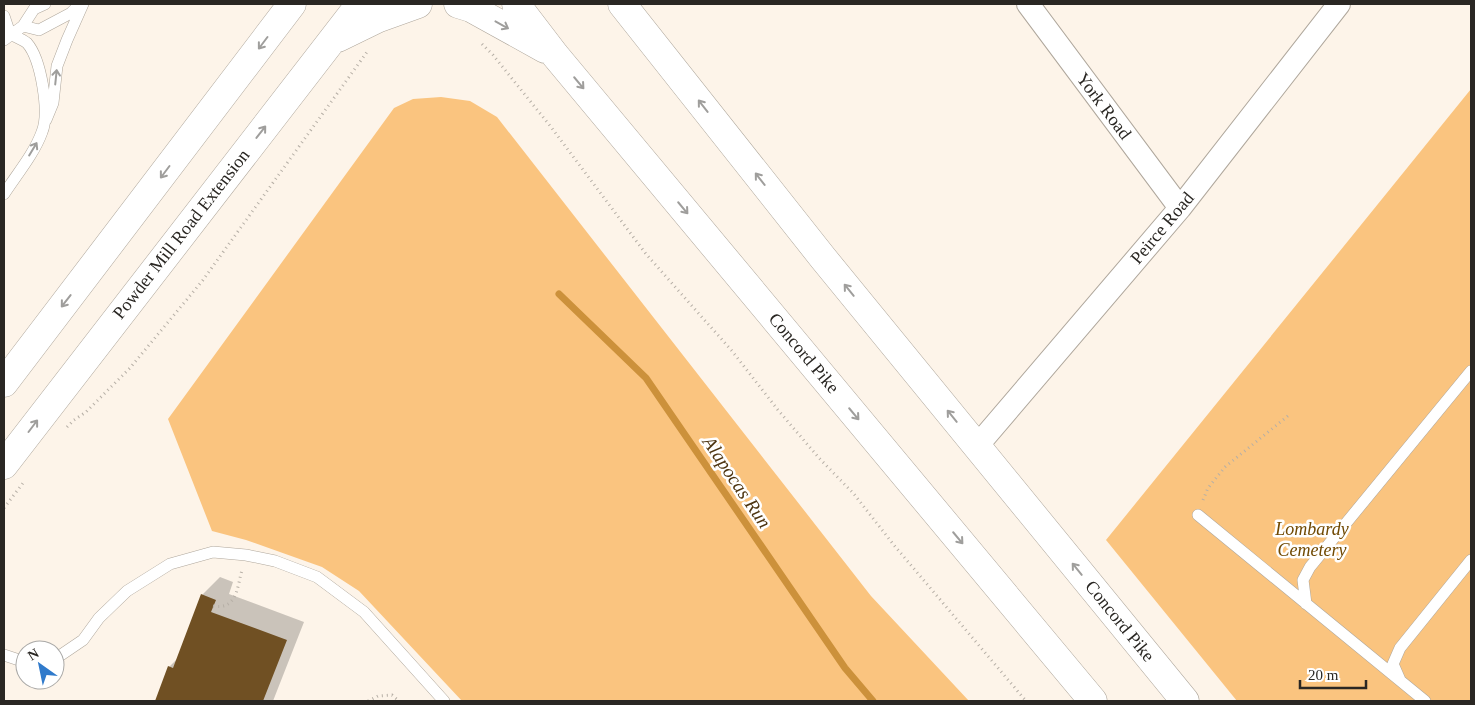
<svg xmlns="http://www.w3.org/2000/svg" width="1475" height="705" viewBox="0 0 1475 705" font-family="Georgia,serif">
  <rect width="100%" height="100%" fill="#fdf4e9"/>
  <path fill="#fac47f" d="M1471 89V701H1237L1106 540Z
    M441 97 470 101 497 117 871 596 969 701H462L359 591 322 567 246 540 212 531 168 419 394 108 413 99Z"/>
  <path fill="#0003" d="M220 577 233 582 229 594 304 622 273 701H156L169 667 178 658 202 595Z"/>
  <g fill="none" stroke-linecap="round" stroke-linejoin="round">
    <path stroke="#cc913b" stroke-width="7" d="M559 294 646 378 845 668 873 701"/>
  </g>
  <path fill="#705023" d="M201 594 216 600 211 612 287 640 263 701H155L168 666 173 668Z"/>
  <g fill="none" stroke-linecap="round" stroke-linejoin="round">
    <defs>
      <path id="service" d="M4 16 10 34
        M23 26 39 30 71 13 80 4
        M4 40 23 26 34 9 45 4
        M46 120 53 103 57 66 67 40 83 4
        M4 194C17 174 34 154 42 132 50 112 41 59 27 43 22 39 16 37 10 34
        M1198 515 1425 701
        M1306 604 1303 580 1310 567 1471 371
        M4 655 25 662
        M55 659 83 640 99 618 127 591 170 564 213 552 246 555 275 561 317 577 364 612 444 701
        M1400 680 1393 664 1400 648 1471 560"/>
      <path id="minor" d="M1028 4 1180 208
        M977 446 1180 208 1339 4"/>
      <path id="trunk" d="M458 4 471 8 545 49
        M516 4 555 55 1093 701
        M622 4 823 258 1185 701
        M338 38 379 18 418 4
        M4 383 292 4
        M4 465 360 4"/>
    </defs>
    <use href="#service" stroke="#afa79c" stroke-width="12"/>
    <use href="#minor" stroke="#afa79c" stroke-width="24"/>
    <use href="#trunk" stroke="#afa79c" stroke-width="29"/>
    <path stroke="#b6afa6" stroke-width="3" stroke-dasharray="1 4" stroke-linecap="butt" d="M482 44 493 55 551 127 646 254 732 351 778 410 819 458 854 494 893 544 1026 701
      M67 427 74 420 86 412 130 368 203 280 367 52
      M1203 500 1208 488 1225 467 1289 415
      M4 508 23 483
      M213 606C237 610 237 588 242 570
      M368 701 378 696 392 695 399 701"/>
    <use href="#service" stroke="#fff" stroke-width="11"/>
    <use href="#minor" stroke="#fff" stroke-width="22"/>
    <use href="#trunk" stroke="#fff" stroke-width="28"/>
  </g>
  <defs><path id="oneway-shaft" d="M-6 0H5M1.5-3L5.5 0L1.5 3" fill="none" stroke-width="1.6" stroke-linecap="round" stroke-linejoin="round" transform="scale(1.25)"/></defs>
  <g stroke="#9f9e9c">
    <use href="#oneway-shaft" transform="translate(502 25) rotate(29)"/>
    <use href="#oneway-shaft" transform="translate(263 43) rotate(127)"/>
    <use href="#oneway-shaft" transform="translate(56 77) rotate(-84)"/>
    <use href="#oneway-shaft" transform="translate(579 83) rotate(50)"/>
    <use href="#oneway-shaft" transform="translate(703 106) rotate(-128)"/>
    <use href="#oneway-shaft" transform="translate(261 132) rotate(-52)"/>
    <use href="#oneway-shaft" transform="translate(33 149) rotate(-59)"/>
    <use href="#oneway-shaft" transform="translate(165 172) rotate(127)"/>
    <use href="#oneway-shaft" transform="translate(760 179) rotate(-128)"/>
    <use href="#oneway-shaft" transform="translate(683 208) rotate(50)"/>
    <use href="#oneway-shaft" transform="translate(849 290) rotate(-129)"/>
    <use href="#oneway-shaft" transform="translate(66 301) rotate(128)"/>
    <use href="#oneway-shaft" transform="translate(854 414) rotate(50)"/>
    <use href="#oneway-shaft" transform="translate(952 416) rotate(-129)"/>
    <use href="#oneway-shaft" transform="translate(33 426) rotate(-53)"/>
    <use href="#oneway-shaft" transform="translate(958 538) rotate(50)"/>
    <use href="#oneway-shaft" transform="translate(1077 569) rotate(-129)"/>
  </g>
  <g text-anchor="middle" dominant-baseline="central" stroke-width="5" stroke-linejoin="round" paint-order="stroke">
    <g font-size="18" fill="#2a2723" stroke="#fff">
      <text transform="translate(1104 106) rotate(53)">York Road</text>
      <text transform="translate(1162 228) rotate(-50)">Peirce Road</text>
      <text transform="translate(181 234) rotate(-52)">Powder Mill Road Extension</text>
      <text transform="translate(804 353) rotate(50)">Concord Pike</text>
      <text transform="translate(1120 621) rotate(51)">Concord Pike</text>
    </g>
    <g font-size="18" font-style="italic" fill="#704902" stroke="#fff">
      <text x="1312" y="529">Lombardy<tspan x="1312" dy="21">Cemetery</tspan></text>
    </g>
    <g font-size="19" font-style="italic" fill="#4e3511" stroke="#fff">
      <text transform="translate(737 482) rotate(56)">Alapocas Run</text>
    </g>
  </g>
  <rect width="1475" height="705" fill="none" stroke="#2a2723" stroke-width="10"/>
  <g transform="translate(40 665) rotate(327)"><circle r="24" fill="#ffffff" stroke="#aaa9a7"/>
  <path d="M0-4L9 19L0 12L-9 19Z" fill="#307acb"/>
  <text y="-8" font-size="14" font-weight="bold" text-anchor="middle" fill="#2a2723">N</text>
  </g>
  <path d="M1300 680v8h66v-8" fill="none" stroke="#2a2723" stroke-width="2.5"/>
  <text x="1308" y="680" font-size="15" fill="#2a2723" stroke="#ffffff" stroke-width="4" paint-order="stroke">20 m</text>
</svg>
